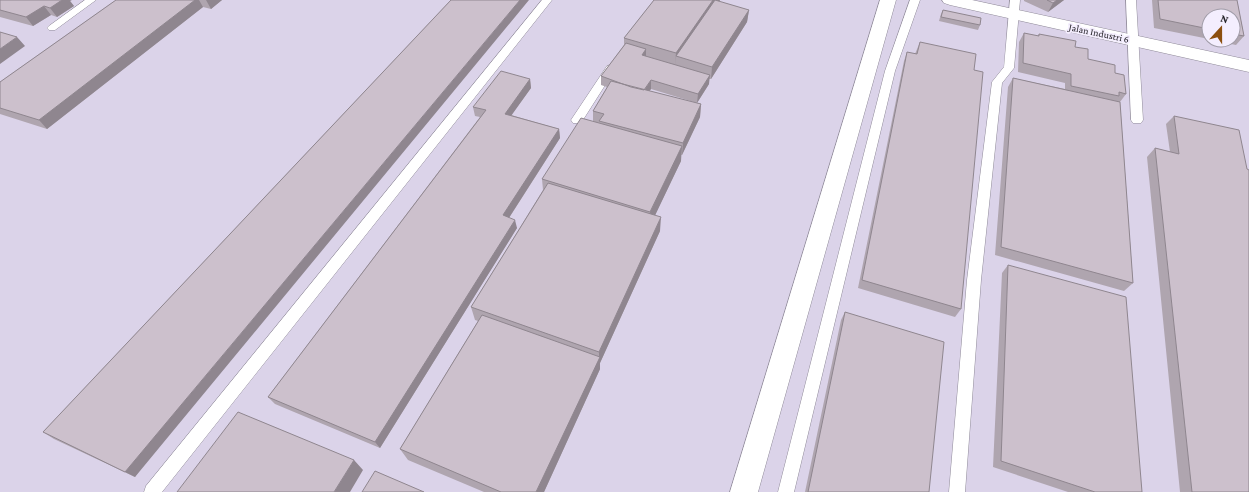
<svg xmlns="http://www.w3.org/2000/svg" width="1249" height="492" viewBox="0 0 1249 492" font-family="'Crimson Pro',serif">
  <rect width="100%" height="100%" fill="#e7e1f1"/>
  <path fill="#dbd3e9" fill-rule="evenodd" d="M0 0H1249V492H0ZM1209 16H1233V40H1209Z"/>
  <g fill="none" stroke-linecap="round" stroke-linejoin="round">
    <defs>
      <path id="service" d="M85 0H96L55 30H49L47 28 49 26Z
        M542 0H552L162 492H144L146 486Z
        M910 0H920L895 71 794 492H778L885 71Z
        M1010 0H1020L1014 68 1002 83 981 280 965 492H949L967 280 992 82 1004 67Z
        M1126 0H1136L1143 120 1141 123H1133L1131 120Z
        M611 65 616 68 581 123H573L571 120 607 66Z"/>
      <path id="minor" d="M880 0H896L758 492H730Z
        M942 0H972L1249 60V72L950 5 944 3Z"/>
    </defs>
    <use href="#service" stroke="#908b99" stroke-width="1"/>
    <use href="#minor" stroke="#908b99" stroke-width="1"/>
    <use href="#service" fill="#fff" fill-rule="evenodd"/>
    <use href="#minor" fill="#fff" fill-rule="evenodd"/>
  </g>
  <path fill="#afa5af" d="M0 0 70 1 74 6 57 17 51 15 33 26 0 17Z
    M116 0H222L211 9 203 7 47 129 0 114V82Z
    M451 0 135 477 54 439 43 432Z
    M654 0H720L719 2 749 10 747 22 711 79H709V84L697 103 651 89 649 91 701 104 700 117 682 155H681V161L655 215 660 231 600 363V369L544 492H484L408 460 400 449 478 321 475 320 471 307 543 190 542 179 593 122V111L607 87 601 85V76L624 45V38Z
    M1024 0H1064L1048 12 1024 1Z
    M1152 0H1237L1244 36 1236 45 1212 40H1233V16H1209V39L1154 28Z
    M943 10 980 25 978 30 939 21 941 14Z
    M1024 33 1038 36 1039 34 1075 47 1088 59 1115 73 1126 94 1120 102 1133 283 1124 291 995 255 1008 87 1013 78 1065 89V83L1018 72 1019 42Z
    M920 42 974 70 961 309 955 317 858 288 904 61 907 52 915 54Z
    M530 79 531 88 511 115 559 129 560 138 509 218 517 228 380 448 275 404 268 397 480 117 475 116 473 107Z
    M1174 116 1247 169 1249 492H1180L1147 157 1155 148 1170 152 1166 124Z
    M1008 265 1142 492H1068L993 467 1002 273Z
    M845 312 929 492H805L841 320Z"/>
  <path fill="#8f868f" d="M62 0H72L70 1 74 6 57 17 50 8Z
    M195 0H199L203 7 47 129 39 120Z
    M206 0H222L211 9Z
    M520 0H529L135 477 125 472Z
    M713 0H720L681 57 676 56 675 66 676 53Z
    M1057 0H1064L1048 12 1053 3Z
    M44 6 51 15 33 26 26 17Z
    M749 10 747 22 711 79 712 67Z
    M17 37 25 46 0 64V49Z
    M646 49V58L642 55Z
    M710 75 709 84 697 103 698 94Z
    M530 79 531 88 506 123 505 114Z
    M651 80V89L643 100 644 91Z
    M701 104 700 117 682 155 683 143Z
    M559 129 560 138 505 224 503 215Z
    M682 146 681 161 650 226V212Z
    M661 217 660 231 600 363V369L544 492H536L599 358V352Z
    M515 220 517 228 380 448 375 442Z
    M354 460 363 470 350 492H334Z"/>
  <path fill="#ccc0cc" stroke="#8f868f" d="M0 0H62L50 8 44 6 26 17 0 10Z
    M116 0H195L39 120 0 108V82Z
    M451 0H520L125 472 43 432Z
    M654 0H713L676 53 624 38Z
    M715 0 749 10 712 67 676 56Z
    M1047 0H1057L1053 3Z
    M1158 0H1237L1244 36 1233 34V16H1209V29L1160 19Z
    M943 10 981 18 980 25 941 17Z
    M0 32 17 37 0 49Z
    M1024 33 1039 36V34L1076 41 1075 47 1088 49V59L1115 65V73L1124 75 1126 94 1119 92V96L1071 86V74L1023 63Z
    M920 42 976 54 974 70 983 72 961 309 862 280 907 52 917 54Z
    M626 43 646 49 642 55 710 75 698 94 651 80 644 90 631 87 601 76Z
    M501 71 530 79 505 114 559 129 503 215 515 220 375 442 268 397 486 110 473 107Z
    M1013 78 1120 102 1133 283 1001 247Z
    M611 81 701 104 683 143 599 121 604 114 593 111Z
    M1174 116 1239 130 1247 169 1249 170V492H1192L1155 148 1179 154Z
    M581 118 682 146 650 212 542 179Z
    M548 183 661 217 599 352 471 307Z
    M1008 265 1126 297 1142 492H1095L1001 461Z
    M845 312 944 342 929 492H808Z
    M482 315 600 357 536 492H501L400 449Z
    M238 412 354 460 334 492H177Z
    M375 471 424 492H362Z"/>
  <g text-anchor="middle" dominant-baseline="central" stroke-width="3.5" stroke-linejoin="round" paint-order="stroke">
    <g font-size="10" fill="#232127" stroke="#f4eefe">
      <text transform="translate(1099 33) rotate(12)">Jalan Industri 6</text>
    </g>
  </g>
  <g transform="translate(1221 28) rotate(21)"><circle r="19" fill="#f4eefe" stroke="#a09ca8"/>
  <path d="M0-3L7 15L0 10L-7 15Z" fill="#8c4f0f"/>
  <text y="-6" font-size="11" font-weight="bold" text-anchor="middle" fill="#232127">N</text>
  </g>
</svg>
